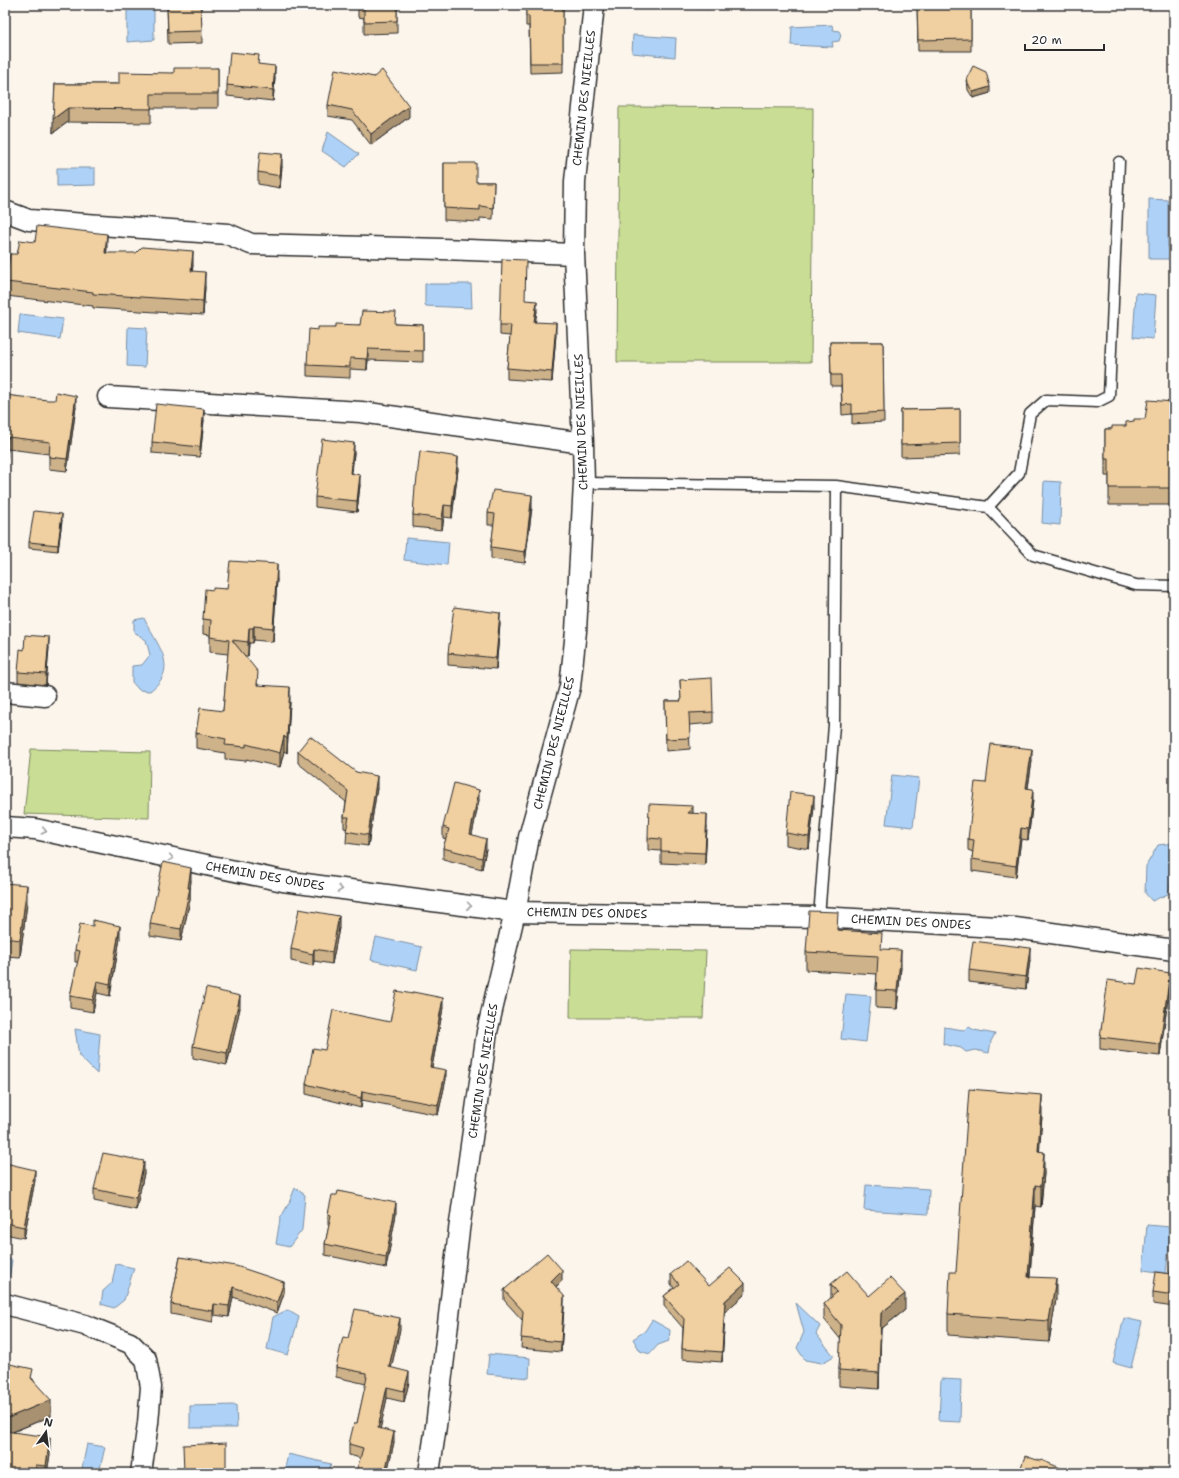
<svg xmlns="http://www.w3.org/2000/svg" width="1179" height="1478" viewBox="0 0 1179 1478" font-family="'Shantell Sans',sans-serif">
  <rect width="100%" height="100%" fill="#fcf5ec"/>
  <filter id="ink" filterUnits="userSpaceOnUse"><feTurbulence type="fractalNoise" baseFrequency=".025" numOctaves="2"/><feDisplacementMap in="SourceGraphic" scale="8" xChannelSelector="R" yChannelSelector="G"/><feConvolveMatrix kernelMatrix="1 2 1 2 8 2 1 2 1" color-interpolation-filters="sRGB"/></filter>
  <g filter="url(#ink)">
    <path fill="#c9de94" stroke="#7a8460" d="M619 107 813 108 811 362H617Z
      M31 749 150 752 149 818 24 814Z
      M571 949 706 951 703 1018H570Z"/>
    <path fill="#aed2f7" stroke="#7a8fa5" d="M127 5H154V40L127 42Z
      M832 25 833 30 839 31 841 35 839 41 832 42 833 47 791 45 792 27Z
      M633 35 676 38 675 57 632 53Z
      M328 132 359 154 346 167 322 151Z
      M57 168H95V185L57 186Z
      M1149 199 1168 200V247L1174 246V259H1149Z
      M425 284H471L472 308 425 306Z
      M1136 293 1156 295 1153 339 1133 337Z
      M20 314 63 319 60 339 18 333Z
      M128 327 147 328 145 367 127 366Z
      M1044 481 1061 482 1060 525 1042 523Z
      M406 538 449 542 447 565 404 560Z
      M144 618C156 645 181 667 150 691L139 690 132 682V666L142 665 150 655 146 640 134 632V620Z
      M892 775 919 778 913 827 886 824Z
      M1174 843V867L1168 894 1152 901 1145 893 1146 866 1158 845Z
      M376 937 422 947 417 970 371 960Z
      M846 994 871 996 866 1042 841 1039Z
      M944 1027 964 1030 969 1027 974 1030 995 1034 991 1041 989 1053 975 1050 966 1052 961 1048 943 1044Z
      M75 1029 100 1034 97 1074 79 1056Z
      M866 1185 929 1189 928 1214 864 1210Z
      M295 1188 305 1195 302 1230 289 1247 276 1244 280 1219 289 1203Z
      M1147 1225 1171 1227 1166 1273 1143 1270Z
      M5 1259 12 1260 9 1278 5 1277Z
      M116 1264 134 1268 124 1300 114 1308 101 1304 103 1291 112 1283Z
      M796 1303 820 1326 816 1334 834 1356 822 1363 805 1360 797 1348 804 1332Z
      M287 1310 299 1317 288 1355 267 1349 273 1317Z
      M1124 1318 1142 1322 1131 1368 1113 1363Z
      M652 1320 670 1330 669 1341 658 1345 650 1354 640 1351 633 1339 645 1331Z
      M489 1354 530 1358 529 1378 487 1374Z
      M941 1379 961 1380 960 1422 939 1421Z
      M236 1405 237 1428H190V1406Z
      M87 1444 105 1447 99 1473H81Z
      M288 1454 331 1464 328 1473H284Z"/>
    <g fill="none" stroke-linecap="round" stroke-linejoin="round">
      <defs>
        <path id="service" d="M584 483 836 486 988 507 1033 555 1136 585 1174 586
          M988 507 1019 473 1030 414 1046 400 1097 402 1109 396 1119 162
          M819 917 834 725 836 486"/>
        <path id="minor" d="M5 211 29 220 228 234 251 244 442 249 574 254
          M108 397 361 412 583 443
          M5 692 45 696
          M5 827 35 829 283 881 515 912 819 917 1015 928 1174 950
          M5 1304 85 1325 130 1343 146 1359 151 1387 148 1423 141 1473
          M429 1473 436 1426 459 1230 487 1032 515 912 529 837 570 687 576 631 584 483 583 443 574 254 575 181 594 5"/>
      </defs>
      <use href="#service" stroke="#2b2b2b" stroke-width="13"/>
      <use href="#minor" stroke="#2b2b2b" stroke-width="23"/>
      <use href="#service" stroke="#fff" stroke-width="10"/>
      <use href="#minor" stroke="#fff" stroke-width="20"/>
    </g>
    <path fill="#ceb28a" stroke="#2b2b2b" d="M167 5H201L202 43 168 44Z
      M358 5H397V33L364 34V18L358 17Z
      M526 5H563V72L530 73 529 26H526Z
      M650 5H709V9L650 7Z
      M917 5H971V51H918Z
      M1172 5H1174V77H1173Z
      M259 64 275 78 273 101 227 96V85Z
      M218 68V108H151V123L68 122 53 133 55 84H119L174 73Z
      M967 78 990 93 973 98 968 90Z
      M328 105 409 117 371 145 352 120 328 116Z
      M444 163 476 182H494L493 219 480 218V222L444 220Z
      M282 166 280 188 258 184V172Z
      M35 242 107 249 106 253 193 265 192 271 205 287 203 315 93 308V306L6 296V282L17 254Z
      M526 300 537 311 535 322 556 334 552 382 507 379V368L510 336 500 335V325Z
      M396 324 423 325V362L368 360 367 370 350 369V378L307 376V365L318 330 336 327 360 325Z
      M830 342H883L884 422 852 424V414L842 415 841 386H831Z
      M5 395 76 407 67 471 49 469V454L8 449 6 463H5Z
      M1174 402V505H1109V476H1105V429H1112L1126 426 1134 421 1145 419Z
      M960 409V455L901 457V410Z
      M204 420 200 457 152 453V442Z
      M354 453 352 473 360 485 357 512 315 507V497Z
      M458 469 452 518 444 517 442 530 413 527V515L416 486Z
      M532 507 525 563 491 559V547L494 525H488V513Z
      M62 520 58 551 29 548V542Z
      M277 579 273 642 254 640 253 643H249L248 656H244L258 685 290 702 287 753 284 751 280 767 246 759V761L225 759V753L196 748V733L223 711 228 654 210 652V635L203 634V619L213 590 227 589Z
      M500 624 496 669 448 665V653Z
      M49 647 46 685 18 682V672L24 650Z
      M680 680 713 712V723L689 725 690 749 666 751 665 701H681Z
      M298 751 356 772 377 788 368 846 346 843 347 829 344 828V817L346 802 298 763Z
      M1032 761 1028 788 1033 800 1028 840 1021 839 1016 877 972 871V859L973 852 968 850V839L986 783Z
      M479 800 472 834 486 849 482 869 443 859V848L446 839 443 838V827Z
      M814 807 809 849 786 845V833Z
      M707 826 705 865 661 863V851L648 850V838Z
      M191 880 190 890V900L181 941 150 936V924Z
      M5 883 27 903 20 957 5 956Z
      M339 928 332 964 314 961 313 966 291 961V949Z
      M838 930 882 949 901 967 897 1009 876 1008V990L877 974 806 970V952Z
      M120 938 110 996 97 993 93 1012 70 1008V996L78 962H75V950Z
      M1030 960 1026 989 969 982V970Z
      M1136 984 1170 985 1160 1056 1100 1049V1037Z
      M240 1008 227 1065 193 1058V1046Z
      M443 1008 432 1067 446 1079 438 1115 362 1100 361 1108 306 1094V1084L325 1050 390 1022Z
      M1042 1116 1039 1151 1044 1173 1041 1207 1035 1206 1030 1277 1056 1299 1049 1342 948 1335V1314L956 1272Z
      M5 1163 35 1180 24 1238 5 1234Z
      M144 1173 136 1210 94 1201V1189Z
      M328 1214H396L386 1268 325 1255V1244L329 1226 328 1225Z
      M1174 1244V1307L1153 1304V1292L1170 1274Z
      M180 1257 284 1293 277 1313 233 1297 229 1317 214 1315 213 1322 171 1314V1304Z
      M671 1274 709 1286 745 1294 725 1312 722 1362 682 1359V1349L683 1328 664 1306V1296L674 1288 671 1284Z
      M562 1281 556 1287 564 1307 561 1352 521 1348 523 1321 504 1300V1290Z
      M831 1284 869 1296 905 1310 881 1329 879 1389 839 1386V1370L841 1340 824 1319V1304L831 1298Z
      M400 1329 391 1368 409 1382 404 1402 387 1398 380 1429 394 1442 387 1473H356L360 1458 349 1455V1444L357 1423 366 1384 336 1377V1367L348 1338Z
      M5 1363 33 1379 51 1416 13 1432 50 1454 47 1473H5Z"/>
    <path fill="#a89171" stroke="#2b2b2b" d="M275 66V78L273 101V90Z
      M990 87V93L973 98V92Z
      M409 106V117L371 145V134Z
      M68 108V122L53 133V119Z
      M282 154V166L280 188V176Z
      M107 234V249L105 267V253Z
      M193 251V265L191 285V271Z
      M205 272V287L203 315V301Z
      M537 301V311L534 332V322Z
      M556 323V334L552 382V372Z
      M368 349V360L367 370V359Z
      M76 396V407L67 471V459Z
      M204 409V420L200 457V447Z
      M1174 426V442L1172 440Z
      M8 437V449L6 463V452Z
      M354 443V453L350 484V473Z
      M458 457V469L452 518V506Z
      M360 475V485L357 512V501Z
      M532 495V507L525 563V552Z
      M444 505V517L442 530V519Z
      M62 514V520L58 551V545Z
      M277 564V579L273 642V628Z
      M500 613V624L496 669V658Z
      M254 626V640L253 643V628Z
      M249 628V643L248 656V642Z
      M49 637V647L46 685V674Z
      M290 687V702L287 753V739Z
      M284 736V751L280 767V753Z
      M1032 749V761L1026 799V788Z
      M377 776V788L368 846V835Z
      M1033 789V800L1028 840V829Z
      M479 790V800L470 844V834Z
      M814 795V807L809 849V837Z
      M693 806V818L688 813Z
      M707 814V826L705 865V853Z
      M1021 828V839L1016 877V866Z
      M486 839V849L482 869V858Z
      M191 868V880L190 890V900L181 941V929Z
      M27 885V903L20 957V940Z
      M339 916V928L332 964V952Z
      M120 926V938L110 996V984Z
      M1030 948V960L1026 989V977Z
      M314 949V961L313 966V954Z
      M901 950V967L897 1009V991Z
      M1170 973V985L1160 1056V1044Z
      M97 981V993L93 1012V1000Z
      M240 996V1008L227 1065V1053Z
      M443 998V1008L430 1077V1067Z
      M446 1070V1079L438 1115V1105Z
      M362 1091V1100L361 1108V1098Z
      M1042 1095V1116L1038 1172V1151Z
      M1044 1152V1173L1041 1207V1186Z
      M144 1161V1173L136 1210V1198Z
      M35 1170V1180L24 1238V1227Z
      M1035 1185V1206L1028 1298V1277Z
      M396 1203V1214L386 1268V1257Z
      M562 1270V1281L551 1291V1281Z
      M1056 1278V1299L1049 1342V1321Z
      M284 1282V1293L277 1313V1302Z
      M745 1283V1294L725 1312 722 1362 725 1301Z
      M233 1287V1297L229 1317V1306Z
      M905 1294V1310L881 1329 879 1389V1373L881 1313Z
      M564 1296V1307L561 1352V1342Z
      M214 1304V1315L213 1322V1311Z
      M400 1318V1329L389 1378V1367Z
      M409 1372V1382L404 1402V1391Z
      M387 1387V1398L378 1439V1428Z
      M51 1400V1416L5 1435V1419Z
      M394 1432V1442L387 1473H385Z
      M50 1437V1454L47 1473H46V1466Z"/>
    <path fill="#f0cfa1" stroke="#2b2b2b" d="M167 5H201L202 31 168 32Z
      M359 5H397V21L364 22V6Z
      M526 5H563V63H530L529 16H526Z
      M917 5H971V39L918 40Z
      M1172 5H1174V61H1173Z
      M230 52 259 55 258 64 275 66 273 90 227 85Z
      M973 66 986 72 990 87 973 92 968 84 967 78Z
      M174 68H218V94H151V109L68 108 53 119 55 84H119V72L174 73Z
      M335 69 374 77 382 70 409 106 371 134 352 110 328 105Z
      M260 152 282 154 280 176 258 172Z
      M444 163H476V182H494L493 208 480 206V210L444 208Z
      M37 226 107 234 105 253H136L142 247 193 251 191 271 205 272 203 301 93 294V292L6 282 10 254H17L20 240 35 242Z
      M502 259 526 260 525 300 537 301 534 322 556 323 552 372 507 368 511 325H500Z
      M362 311 396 312 395 324 423 325V351L368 349 367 359 350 358V367L307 365 309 329 318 330V327H336V324L360 325Z
      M830 342H883L884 412 852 414V404L842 405 841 375H831Z
      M56 392 76 396 67 459 49 457 50 442 8 437 6 452H5V395L48 400H55Z
      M1148 400 1174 402V426L1172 440H1174V488H1109V459H1105V429H1112V426H1126V422L1134 421V419H1145Z
      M156 404 204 409 200 447 152 442Z
      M960 409V443L901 445V410Z
      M322 439 354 443 350 473 360 475 357 501 315 497Z
      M420 451 458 457 452 506 444 505 442 519 413 515 415 486H416Z
      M493 490 532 495 525 552 491 547 495 514 488 513Z
      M34 511 62 514 58 545 29 542Z
      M230 561 277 564 273 628 254 626 253 628H249L248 642 232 640 258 672 257 685 290 687 287 739 284 736 280 753 246 744V747L225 745 226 739 196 733 200 708 223 711 229 640 210 637 211 620 203 619 205 589 213 590V588L227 589Z
      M454 607 500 613 496 658 448 653Z
      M25 635 49 637 46 674 18 672 20 649 24 650Z
      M712 678 713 712 689 713 690 738 666 739 665 701H681L680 680Z
      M310 736 356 772 377 776 368 835 346 831 349 817H344L348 791 298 751Z
      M991 744 1032 749 1026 788 1033 789 1028 829 1021 828 1016 866 972 859 974 840 968 839 975 782 986 783Z
      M454 783 479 790 470 834 486 839 482 858 443 848 449 829 443 827Z
      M790 792 814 795 809 837 786 833Z
      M649 804 693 806 688 813 707 814 705 853 661 851V839L648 838Z
      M163 862 191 868 188 888H190L181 929 150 924Z
      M5 883 27 885 20 940 5 938Z
      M299 909 339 916 332 952 314 949 313 954 291 949Z
      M809 911 838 912 837 930 882 933 881 949 901 950 897 991 876 990 878 956 806 952Z
      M93 920 120 926 110 984 97 981 93 1000 70 996 80 951 75 950 80 924 93 926Z
      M973 941 1030 948 1026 977 969 970Z
      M1139 968 1170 973 1160 1044 1100 1037 1108 980 1136 984Z
      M206 988 240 996 227 1053 193 1046Z
      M396 991 413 994V992L443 998 430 1067 446 1070 438 1105 362 1091 361 1098 306 1084 313 1048 325 1050 333 1010 390 1022Z
      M969 1089 1042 1095 1038 1151 1044 1152 1041 1186 1035 1185 1028 1277 1056 1278 1049 1321 948 1314 950 1272H956Z
      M103 1153 144 1161 136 1198 94 1189Z
      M5 1163 35 1170 24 1227 5 1223Z
      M338 1191 396 1203 386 1257 325 1244 331 1215 328 1214 332 1195H337Z
      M1174 1244V1295L1153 1292 1156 1272 1170 1274Z
      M547 1253 562 1270 551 1281 564 1296 561 1342 521 1338 523 1311 504 1290Z
      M180 1257 236 1266 284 1282 277 1302 233 1287 229 1306 214 1304 213 1311 171 1304Z
      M686 1261 709 1286 730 1268 745 1283 725 1301 722 1352 682 1349 684 1319 664 1296 679 1284 671 1274Z
      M847 1271 869 1296 890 1278 905 1294 881 1313 879 1373 839 1370 841 1325 824 1304 837 1292 831 1284Z
      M355 1309 400 1318 389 1367 409 1372 404 1391 387 1387 378 1428 394 1432 385 1473H356L363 1448 349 1444 354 1423H357L367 1377H366V1373L336 1367 343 1337 348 1338Z
      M5 1363 33 1369 31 1378 51 1400 5 1419Z
      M5 1431 50 1437 46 1466 36 1465 35 1473H5Z
      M226 1443V1473H184L183 1445Z
      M1025 1456 1040 1461 1041 1460 1068 1471 1067 1473H1019Z"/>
    <defs><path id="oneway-chevron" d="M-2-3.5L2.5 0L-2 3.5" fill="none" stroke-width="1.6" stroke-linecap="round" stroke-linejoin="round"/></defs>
    <g stroke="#a0a0a0">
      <use href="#oneway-chevron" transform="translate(44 831) rotate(12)"/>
      <use href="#oneway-chevron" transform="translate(171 858) rotate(12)"/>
      <use href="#oneway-chevron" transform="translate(340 889) rotate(8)"/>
      <use href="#oneway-chevron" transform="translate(469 906) rotate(8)"/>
    </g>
  </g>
  <g text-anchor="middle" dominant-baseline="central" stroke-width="3.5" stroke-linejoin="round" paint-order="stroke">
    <g font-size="12" fill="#2b2b2b" stroke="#fff">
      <text transform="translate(584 98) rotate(-84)">CHEMIN DES NIEILLES</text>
      <text transform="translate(581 422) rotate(-92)">CHEMIN DES NIEILLES</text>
      <text transform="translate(554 743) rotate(-76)">CHEMIN DES NIEILLES</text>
      <text transform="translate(265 876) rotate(10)">CHEMIN DES ONDES</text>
      <text transform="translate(587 913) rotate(1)">CHEMIN DES ONDES</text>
      <text transform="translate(911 922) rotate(3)">CHEMIN DES ONDES</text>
      <text transform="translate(483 1071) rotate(-81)">CHEMIN DES NIEILLES</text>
    </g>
  </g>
  <rect width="1179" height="1478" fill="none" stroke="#fff" stroke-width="20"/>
  <rect x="10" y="10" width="1159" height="1458" fill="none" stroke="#2b2b2b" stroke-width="1.5" filter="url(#ink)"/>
  <g transform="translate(46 1432) rotate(14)" stroke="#ffffff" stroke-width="3" paint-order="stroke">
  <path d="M0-3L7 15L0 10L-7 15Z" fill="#2b2b2b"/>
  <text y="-6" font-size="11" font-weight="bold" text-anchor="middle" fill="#2b2b2b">N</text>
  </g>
  <path d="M1025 44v6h79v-6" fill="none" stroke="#2b2b2b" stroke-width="2"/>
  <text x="1031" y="44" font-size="12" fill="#2b2b2b" stroke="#ffffff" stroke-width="3" paint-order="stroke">20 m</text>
</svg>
